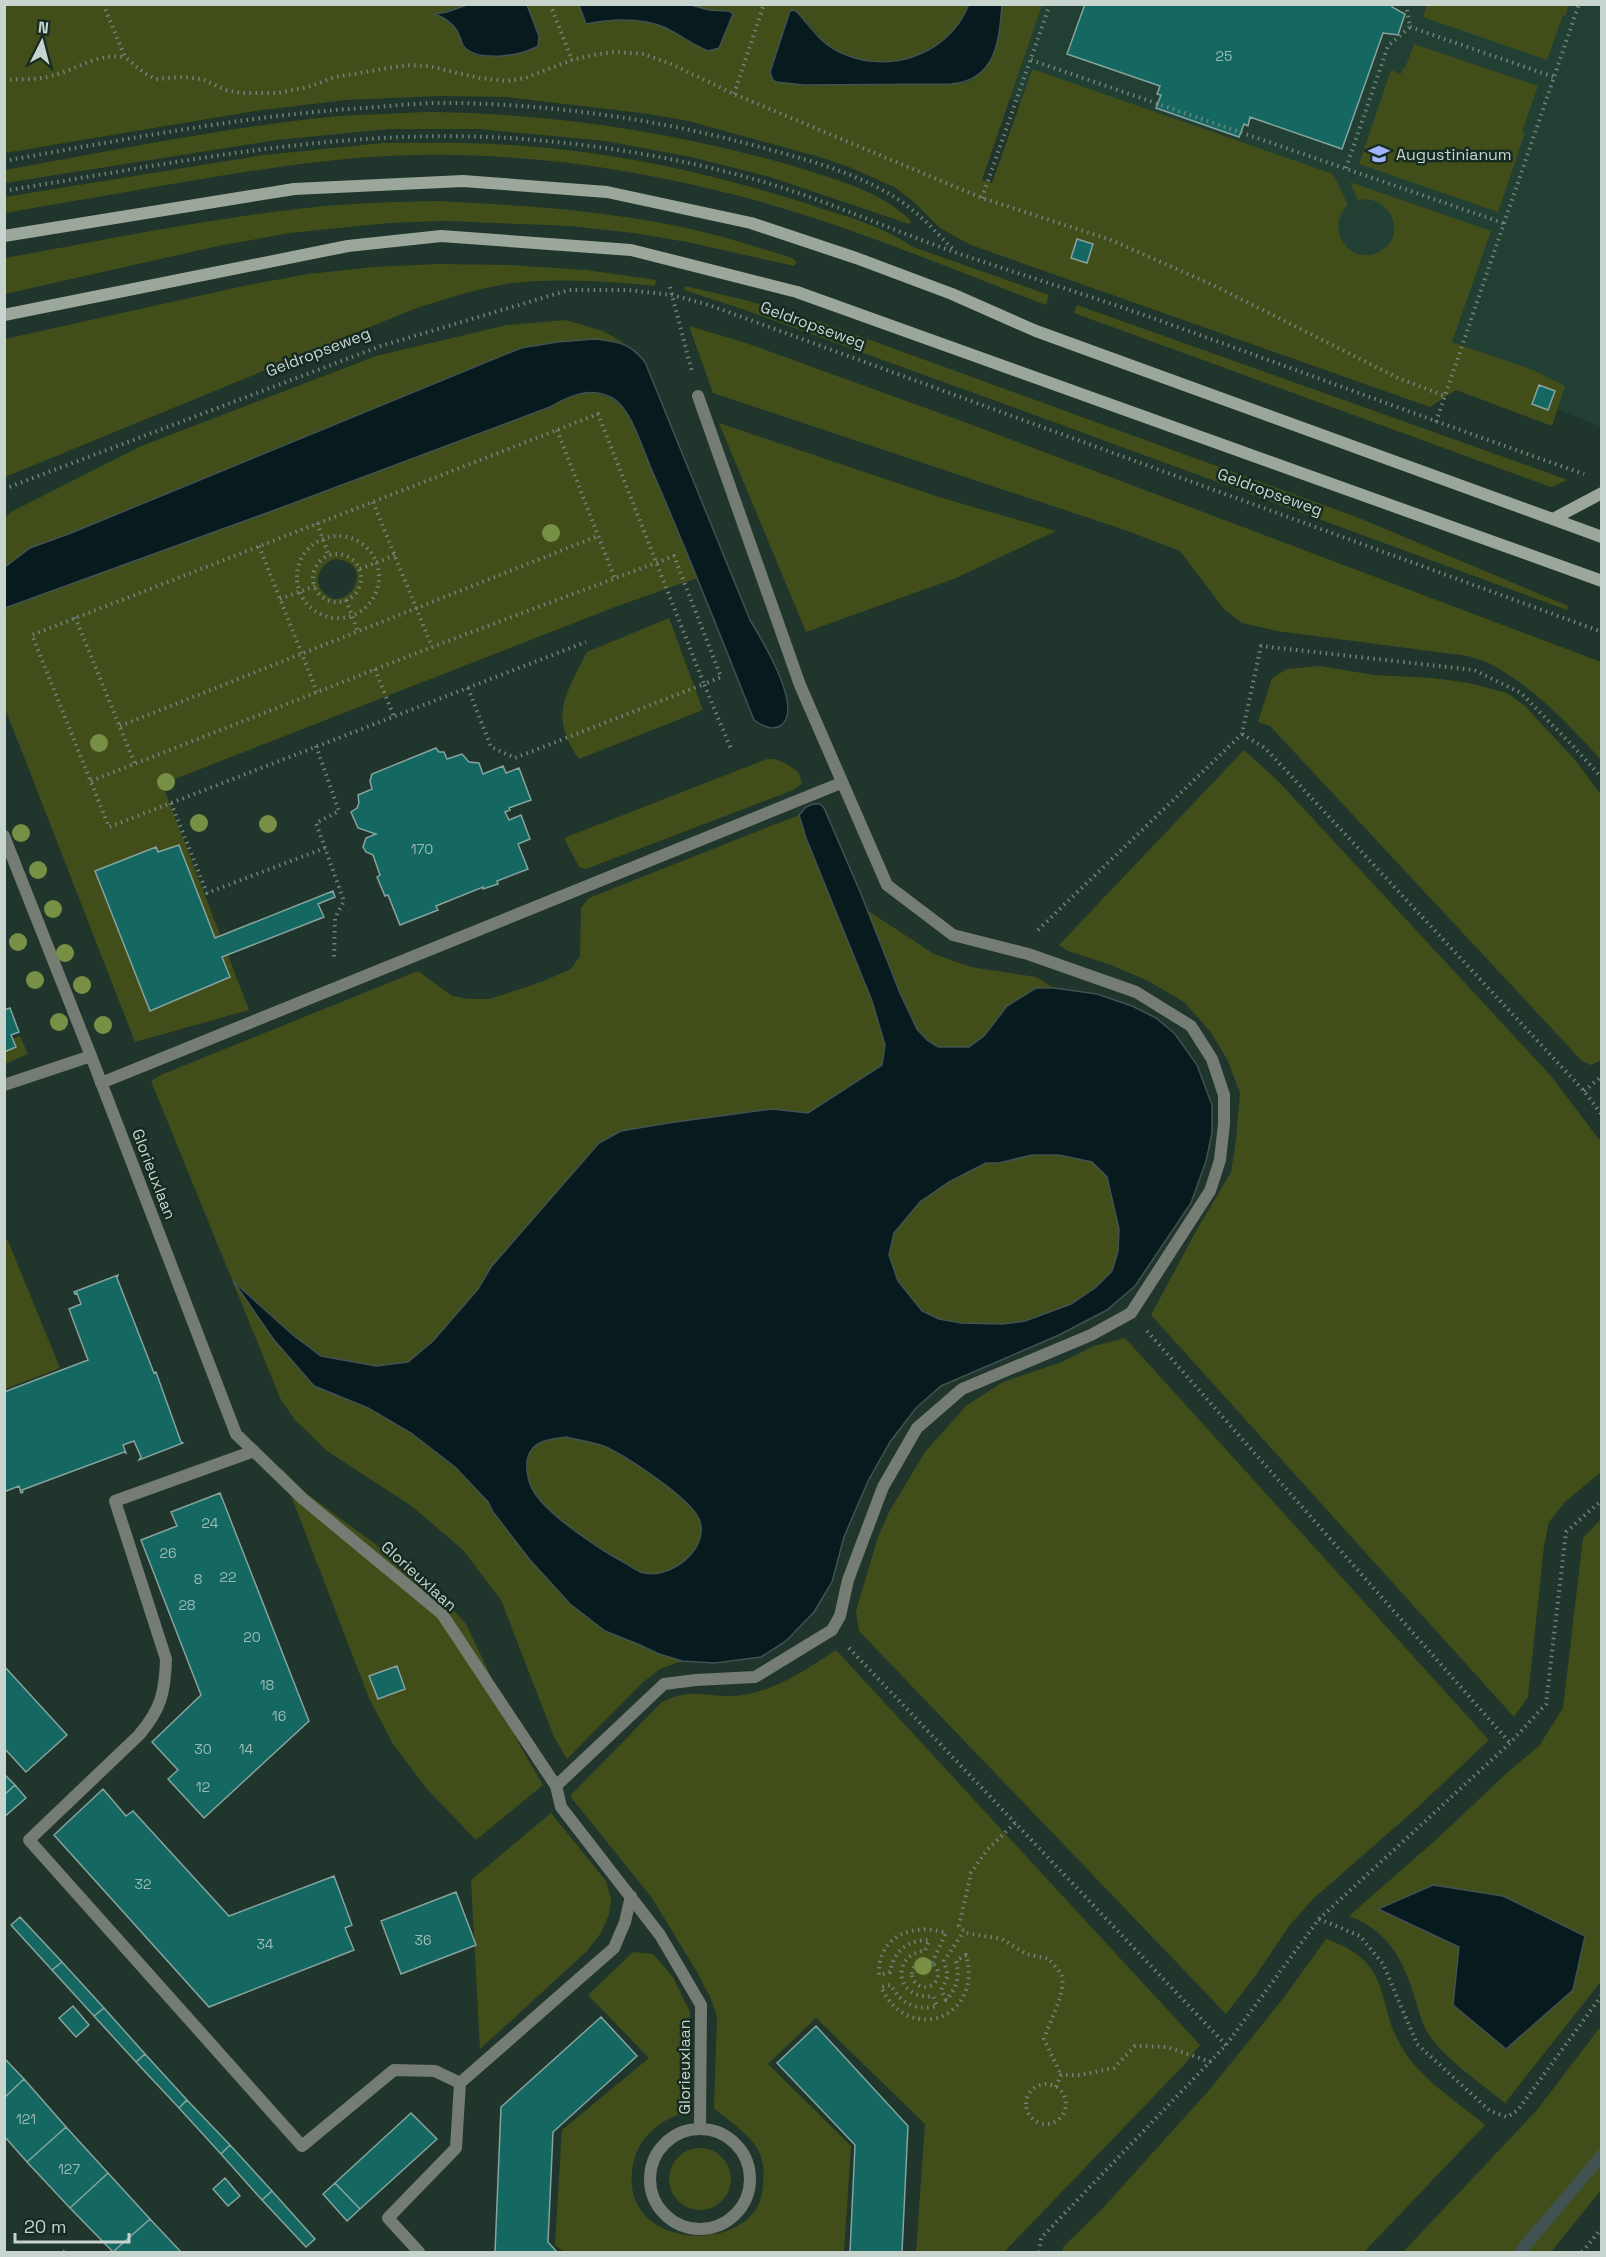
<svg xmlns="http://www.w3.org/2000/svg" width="1606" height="2257" viewBox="0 0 1606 2257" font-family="'Space Grotesk',sans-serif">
  <rect width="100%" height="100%" fill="#20352b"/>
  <path fill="#223f33" d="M1042 5H1601V427L1557 409 1565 386 1383 325 1303 207 1009 100Z"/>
  <path fill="#424e1a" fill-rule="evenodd" d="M5 5H467L436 14C446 19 455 25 460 36 461 39 461 42 463 45 478 68 517 51 538 46L539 36 527 5H579L586 24C613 19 641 17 666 28 681 35 693 45 708 51L719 47 732 17 730 11 709 10 691 5H969C948 58 883 76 834 49 817 40 809 16 790 11L770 72 771 76 804 85 964 83 972 80 1001 25 1002 5H1042L982 180 992 183 1032 70H1035L1333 174 1348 205C1324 227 1349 267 1379 252 1409 237 1391 193 1358 200L1350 182 1491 231 1452 342 1533 370 1565 386 1552 426 1456 390 1430 407 971 245 940 228 914 202 896 188 849 167 820 157 688 121 649 114 505 97 440 96 346 100 255 111 5 153Z
    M1427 5V4L1569 5 1565 16 1563 15 1547 60 1423 17Z
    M1414 44 1538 86 1522 132 1525 133 1498 212 1359 164 1391 70 1401 74 1403 68H1405Z
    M425 112C550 113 673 131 793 166 834 179 880 190 911 221L909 224 770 177 691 157 605 141 480 129H389L277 140 5 183V170C112 151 220 128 329 117 361 114 393 114 425 112Z
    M383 143C425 143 468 142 510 145 613 151 710 173 808 204 843 216 882 225 913 247L1049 295 1046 305C946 267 846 224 743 197 638 169 527 153 419 155 343 156 269 168 195 180 132 191 68 202 5 213V197L264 155Z
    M439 201C518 205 599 210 677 226 716 234 754 246 792 258L797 262 794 266 687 242 633 233 570 226 444 221 389 223 290 233 218 246 5 294V258C105 240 205 219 306 208 350 203 394 202 439 201Z
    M438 264 509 265 586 270 656 280 655 286C608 281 560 278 512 283 479 288 446 299 414 309L5 477V339L248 285 308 274 374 267Z
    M685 286 745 300 818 321 1359 518 1568 606 1567 610 1029 413 745 310 684 290Z
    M1077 305 1568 480 1551 487 1074 313Z
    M566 320 603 331 624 343C585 337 559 341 521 348L71 533 30 548 5 567V518L11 512 139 447 376 356 507 325Z
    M689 326 752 345 967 423 1601 662V760C1570 726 1536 689 1494 666 1486 661 1477 659 1468 656L1277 631 1242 623 1224 609 1180 551 1125 530 713 393Z
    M589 392C613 397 616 399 630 419L697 578 615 607 162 784 249 1010 135 1042 5 708V608L275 510 550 407 573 394ZM336 559C380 564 345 619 322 591 312 578 322 562 336 559Z
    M719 423 939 497 1056 531 956 578 806 632Z
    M669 618 703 710 579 759C548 715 566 695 587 652Z
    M1319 666 1374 675 1433 678 1469 683 1507 693 1524 705 1576 761 1601 795V1060L1591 1065 1582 1061 1270 726 1258 722 1272 678 1287 669Z
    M1244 750 1279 782 1551 1076 1601 1142V1472L1565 1502 1549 1522 1544 1546 1528 1697 1514 1717 1151 1315 1195 1233 1231 1172 1236 1140 1240 1093 1227 1059 1210 1031 1184 1002 1148 981 1111 965 1068 951 1059 945Z
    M767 759C780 758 789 765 799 773L802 784 791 791 586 869 579 867 564 838Z
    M799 815 806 838 872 1001 885 1045 882 1065 808 1113 772 1109 621 1131 599 1143 491 1267 478 1289 433 1341 408 1362 376 1366 321 1356 293 1335 235 1284 368 1408 411 1433 455 1467 488 1502 493 1512 530 1560 570 1604 605 1631 640 1645 659 1654 682 1661 660 1669 642 1683 567 1759 554 1737 501 1600 463 1550 413 1507 327 1451 295 1420 281 1400 151 1081 163 1074 418 971 452 996 468 999H490L541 982 571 969 580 956 581 908 589 898Z
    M868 911 934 954 971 967 1036 977 1054 988H1036L1007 1006 984 1036 969 1047H938L927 1040 917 1029 900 993Z
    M20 1036 28 1054 5 1064V1042Z
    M1032 1155H1059L1092 1162 1107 1177 1119 1229 1118 1251 1112 1271 1095 1288 1071 1304 1025 1321 1002 1324 961 1323 939 1319 922 1311 898 1281 889 1255 894 1233 920 1202 949 1182 986 1163H999Z
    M4 1238 8 1241 60 1368 5 1389Z
    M1125 1338 1489 1740 1418 1807 1313 1899 1289 1926 1256 1975 1226 2014 859 1631 856 1611 878 1537 890 1510 925 1452 967 1405 1003 1382 1062 1362 1094 1346Z
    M566 1437C578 1440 594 1442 606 1447 627 1457 690 1498 699 1519 711 1548 671 1579 644 1573 633 1570 621 1561 611 1556 592 1546 546 1510 534 1492 530 1487 529 1480 528 1475 524 1445 540 1440 566 1437Z
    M280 1467 306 1493 409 1569 444 1600 466 1624 488 1670 519 1744 543 1785 476 1840 427 1789 393 1744 369 1698Z
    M1601 1519 1602 1980 1505 2103C1483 2085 1446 2060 1430 2036 1422 2025 1419 2011 1415 1998 1403 1960 1389 1931 1349 1916L1438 1838 1509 1771 1539 1746 1563 1708 1583 1538ZM1379 1909 1573 1990 1460 1947Z
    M836 1650 1200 2045 1184 2065 1004 2252H916L925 2124 816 2018 768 2064 851 2146 844 2252H564L555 2245 562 2130 649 2058 588 1995 633 1952 653 1954 673 1977 690 2012 689 2112C664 2117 641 2134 634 2160 611 2252 753 2257 762 2192 764 2179 765 2165 759 2152 750 2133 729 2122 714 2108L717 2017 711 1999 697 1972 652 1898 570 1796 662 1702C691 1688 701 1696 730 1696 770 1695 804 1671 836 1650Z
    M551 1813 606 1881 611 1899 609 1914 601 1933 586 1952 480 2049 471 1880Z
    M1326 1939C1398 1964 1372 2004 1406 2054 1425 2082 1459 2103 1485 2125L1364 2252H1062L1063 2247 1103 2208 1211 2088 1285 1996Z
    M1601 2026V2190L1551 2252H1403L1537 2110Z
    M669 2179a31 31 0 1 1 62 0a31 31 0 1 1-62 0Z"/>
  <path fill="#071a1d" stroke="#415252" stroke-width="1.5" fill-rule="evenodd" d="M969 4 1002 5C999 42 996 80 951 84L804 85 776 82 773 80 770 72 790 11 794 10 798 13C809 25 819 41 834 49 882 77 948 58 969 4Z
    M467 5H527L539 36 538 46C522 56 480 62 465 48 461 44 462 41 459 35 455 25 445 18 435 14L447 12Z
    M579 5H691L709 10 729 11 733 14 719 48 708 51C693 45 680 35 666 28 641 17 612 19 586 24Z
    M595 339C618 342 629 342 645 362L750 620C761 638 805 710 780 726 772 731 761 725 754 720 720 635 687 550 650 466 642 447 631 410 614 399 592 385 569 396 550 407L275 510 5 608V567L30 548 71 533 521 348 557 342Z
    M813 804H820L824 808 861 894 900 993 917 1029 927 1040 938 1047H969L984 1036 1007 1006 1036 988H1054L1097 994 1132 1006 1156 1018 1175 1034 1197 1065 1212 1105V1133L1206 1161 1191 1203 1135 1286 1107 1310 1059 1335 941 1386 916 1408 890 1442 868 1481 844 1537 832 1582 814 1612 786 1641 761 1657 715 1663 682 1661 659 1654 640 1645 605 1631 570 1604 530 1560 493 1512 488 1502 455 1467 411 1433 368 1408 314 1386 274 1340 233 1281 293 1335 321 1356 376 1366 408 1362 433 1341 478 1289 491 1267 599 1143 621 1131 668 1123 772 1109 808 1113 882 1065 885 1045 872 1001 806 838 799 815 806 807ZM1032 1155H1059L1092 1162 1107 1177 1119 1229 1118 1251 1112 1271 1095 1288 1071 1304 1025 1321 1002 1324 961 1323 939 1319 922 1311 898 1281 889 1255 894 1233 920 1202 949 1182 986 1163H999ZM566 1437C578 1440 594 1442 606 1447 627 1457 690 1498 699 1519 711 1548 671 1579 644 1573 638 1572 632 1567 627 1564 602 1551 549 1516 534 1492 528 1483 525 1467 528 1457 533 1440 551 1439 566 1437Z
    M1433 1885 1503 1896 1585 1936 1573 1990 1506 2049 1453 2005 1459 1947 1378 1909Z"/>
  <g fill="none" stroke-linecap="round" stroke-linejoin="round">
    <path stroke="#415252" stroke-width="12" d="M1520 2252 1602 2155"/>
  </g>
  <path fill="#146861" stroke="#86a39f" stroke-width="1.5" d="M1085 4H1393L1392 7 1405 14 1398 35 1383 33 1342 149 1250 117 1248 126 1244 124 1239 137 1156 108 1161 95 1157 94 1160 86 1067 54Z
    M1077 239 1093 244 1087 263 1071 258Z
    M1539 385 1555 391 1548 410 1532 404Z
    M436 748 439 752H444L447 759 462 754 469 762 479 763 483 774 503 766 506 773 519 768 531 800 509 808 510 810 505 812 509 820 521 815 530 839 518 844 528 869 497 881 498 884 483 889V887L436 906 438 910 400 925 388 895 385 896 377 877 380 875 373 855 366 852 363 847 366 838 376 834 358 828 351 812 357 808 359 803 358 795 372 789 370 781 372 774Z
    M179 845 215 938 333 891 335 897 318 904 324 917 222 957 230 977 150 1011 95 871 156 847 158 852Z
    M10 1008 19 1032 11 1035 16 1047 4 1052V1010Z
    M118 1275 117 1278 154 1373 156 1372 181 1442 183 1443 139 1460 141 1457 134 1441 123 1445 126 1453 124 1452 22 1490 23 1492 21 1493 19 1486 4 1492V1392L88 1360 69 1309 81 1304 77 1293 75 1294 74 1292Z
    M220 1493 309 1721 204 1818 168 1779 178 1770 152 1742 201 1695 141 1540 177 1526 171 1512Z
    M4 1666 67 1735 26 1772 4 1748Z
    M397 1666 405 1689 378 1699 369 1676Z
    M4 1774 15 1785 4 1795Z
    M15 1785 26 1798 4 1817V1795Z
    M103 1789 126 1816 133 1811 229 1916 334 1876 352 1925 345 1928 354 1950 209 2007 54 1835Z
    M456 1892 476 1945 401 1974 381 1921Z
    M20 1917 62 1962 52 1970 11 1925Z
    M62 1962 104 2008 94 2016 52 1970Z
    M73 2006 89 2025 76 2037 59 2018Z
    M104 2008 145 2054 136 2062 94 2016Z
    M601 2017 637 2056 553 2132 548 2242 557 2252H495L501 2107Z
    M816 2026 908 2126 902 2252H850L855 2145 777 2063Z
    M145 2054 187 2100 179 2108 136 2062Z
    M4 2058 24 2079 4 2098Z
    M24 2079 66 2127 27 2162 4 2136V2098Z
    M187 2100 230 2145 221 2154 179 2108Z
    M411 2113 437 2139 360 2209 335 2183Z
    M66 2127 108 2173 70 2208 27 2162Z
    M230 2145 272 2191 262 2200 221 2154Z
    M108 2173 150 2219 113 2252 70 2208Z
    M225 2178 240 2196 228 2206 213 2189Z
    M335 2183 360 2209 347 2221 323 2194Z
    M272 2191 315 2239 306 2247 262 2200Z
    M150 2219 181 2252H113Z"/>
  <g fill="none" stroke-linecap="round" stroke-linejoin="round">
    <path stroke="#71827a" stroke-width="4" stroke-dasharray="1.5 4.5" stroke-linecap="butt" d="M103 4 125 57 144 73 156 79 183 77 202 79 226 90 241 93H278L308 87 335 77 407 65 428 66 479 78 507 81 525 78 572 60 593 55 614 52 644 54 671 64 734 94 982 198 1111 240 1147 256 1213 285 1398 378 1445 396
      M550 4 572 60
      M1410 27 1554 77
      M1031 60 1503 223
      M4 80C18 79 34 80 47 77 76 71 94 53 124 57
      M734 94 764 4
      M4 161C128 139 252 114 378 107 399 105 421 103 442 103 539 103 643 117 737 141 790 155 868 173 911 209 927 221 940 237 954 250
      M1346 168 1388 46 1410 27 1406 4
      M4 191C180 162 356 124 535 140 617 147 699 162 777 186 840 206 901 234 963 255 1028 277 1094 297 1158 320 1300 371 1441 424 1584 474
      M982 198 1050 4
      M670 287 692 372
      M1436 422 1579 4
      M557 430 615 579
      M4 489 381 346 569 290H628L672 295 709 305 1602 632
      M373 502 432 647
      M317 523 329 556
      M297 577a41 41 0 1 1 82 0a41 41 0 1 1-82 0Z
      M259 546 317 692
      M313 578a24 24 0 1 1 48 0a24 24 0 1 1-48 0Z
      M360 569 395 555
      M280 599 315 586
      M346 600 358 632
      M75 617 135 764
      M375 669 394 717
      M468 688 491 747 515 758 704 684 598 414 32 635 109 827 171 803 586 642
      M120 726 598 536
      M1242 734 1265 748 1584 1091 1602 1115
      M316 746 339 811 316 823 344 901 335 918 334 961
      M91 781 432 647 674 556 721 677 704 684 731 749
      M171 803 207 893 325 848
      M1038 930 1242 734 1261 646 1474 670 1521 693 1572 745 1602 778
      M1584 1091 1602 1076
      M1147 1331 1510 1743
      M849 1648 1226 2045
      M1015 1823 987 1850 971 1873 959 1926 966 1933 1002 1939 1026 1954 1049 1959C1052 1963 1058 1969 1061 1974 1068 1990 1049 2022 1044 2039L1061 2075
      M1319 1919 1360 1936 1383 1964 1417 2044 1490 2111 1507 2117 1518 2110 1602 1995
      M912 1974a13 13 0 1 1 26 0a13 13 0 1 1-26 0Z
      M932 1963 946 1933C914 1922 877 1936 879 1975L890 1972C894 1951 907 1940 929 1940L925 1951C892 1953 893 2000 933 1996L937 2006C916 2011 901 2004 891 1985L881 1987C908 2046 984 2018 966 1955L956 1961C960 1977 957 1988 946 2000L941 1990 948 1976 944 1961 964 1931
      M1026 2104a20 20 0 1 1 40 0a20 20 0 1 1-40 0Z
      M1056 2087 1061 2075H1080L1114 2068 1135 2046 1167 2047 1211 2062
      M64 2252 66 2250
      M1039 2252 1041 2238 1226 2045 1319 1919 1510 1743 1546 1704 1566 1532 1602 1500
      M1582 2252 1602 2228"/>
    <path stroke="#757c74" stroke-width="12" d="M4 836 91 1056 236 1434 303 1499 442 1614 556 1786 561 1807 660 1935 701 2005 700 2128
      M4 1085 91 1056
      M254 1451 115 1501 166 1659C165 1693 161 1709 139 1735L29 1840 302 2146 394 2070 435 2071 460 2083
      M650 2179a50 50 0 1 1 100 0a50 50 0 1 1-100 0Z
      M419 2252 388 2218 456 2148 460 2083 614 1948 625 1922 631 1896"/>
    <path stroke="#757c74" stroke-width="12" d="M101 1083 841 783
      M556 1786 664 1684 696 1680 755 1677 832 1630 840 1616 848 1580 883 1487 917 1428 962 1389 1091 1335 1131 1313 1210 1191 1220 1160 1224 1124V1095L1212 1059 1191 1026 1136 992 1028 954 953 935 887 885 800 685 698 396"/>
    <path stroke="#9ba79a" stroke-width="12" d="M4 236 294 189 463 181 607 192 751 223 856 258 952 294 1036 331 1602 537
      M4 315 348 246 441 236 631 250 797 292 1602 581
      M1553 519 1602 493"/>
  </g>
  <g fill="#779045">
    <circle cx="551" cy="533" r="9"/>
    <circle cx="99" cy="743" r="9"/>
    <circle cx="166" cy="782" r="9"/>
    <circle cx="199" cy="823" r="9"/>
    <circle cx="268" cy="824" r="9"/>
    <circle cx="21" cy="833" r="9"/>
    <circle cx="38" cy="870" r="9"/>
    <circle cx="53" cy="909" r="9"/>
    <circle cx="18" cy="942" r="9"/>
    <circle cx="65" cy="953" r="9"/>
    <circle cx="35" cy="980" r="9"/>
    <circle cx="82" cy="985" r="9"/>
    <circle cx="59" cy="1022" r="9"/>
    <circle cx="103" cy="1025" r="9"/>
    <circle cx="923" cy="1966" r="9"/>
  </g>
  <defs>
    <symbol id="school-bare" viewBox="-9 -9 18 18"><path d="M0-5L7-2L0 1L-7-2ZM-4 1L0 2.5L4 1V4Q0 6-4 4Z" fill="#a1b3fd" stroke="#162b22" stroke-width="2.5" paint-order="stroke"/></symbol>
  </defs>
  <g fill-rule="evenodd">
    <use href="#school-bare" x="1364" y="139" width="30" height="30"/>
  </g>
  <g text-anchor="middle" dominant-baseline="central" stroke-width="5" stroke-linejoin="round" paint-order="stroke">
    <g font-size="14" fill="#9bbab4">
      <text x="1224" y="56">25</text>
      <text x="422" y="849">170</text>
      <text x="210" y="1523">24</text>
      <text x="168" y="1553">26</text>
      <text x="228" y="1577">22</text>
      <text x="198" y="1579">8</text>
      <text x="187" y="1605">28</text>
      <text x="252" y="1637">20</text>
      <text x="267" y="1685">18</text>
      <text x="279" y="1716">16</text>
      <text x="203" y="1749">30</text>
      <text x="246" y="1749">14</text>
      <text x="203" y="1787">12</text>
      <text x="143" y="1884">32</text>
      <text x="423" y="1940">36</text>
      <text x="265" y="1944">34</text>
      <text x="26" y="2119">121</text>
      <text x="69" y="2169">127</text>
    </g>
    <g font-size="16" fill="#c8d5cf" stroke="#162b22" text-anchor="start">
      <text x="1396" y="154">Augustinianum</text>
    </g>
    <g font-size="16" fill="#c8d5cf" stroke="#162b22">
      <text transform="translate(813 325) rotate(20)">Geldropseweg</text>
      <text transform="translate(318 352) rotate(-21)">Geldropseweg</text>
      <text transform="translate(1270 492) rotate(20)">Geldropseweg</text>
      <text transform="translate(154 1174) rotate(69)">Glorieuxlaan</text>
      <text transform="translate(419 1576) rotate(42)">Glorieuxlaan</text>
      <text transform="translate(684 2067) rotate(-90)">Glorieuxlaan</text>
    </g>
  </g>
  <rect width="1606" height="2257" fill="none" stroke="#c8d5cf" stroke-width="12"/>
  <g transform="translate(42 42) rotate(6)" stroke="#162b22" stroke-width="4.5" paint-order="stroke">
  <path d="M0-4.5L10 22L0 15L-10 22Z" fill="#c8d5cf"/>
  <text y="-9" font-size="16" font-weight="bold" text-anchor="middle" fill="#c8d5cf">N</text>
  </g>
  <path d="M15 2233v9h114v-9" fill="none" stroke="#c8d5cf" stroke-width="3"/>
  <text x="24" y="2233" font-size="18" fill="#c8d5cf" stroke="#162b22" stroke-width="4.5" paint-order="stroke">20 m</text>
</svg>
